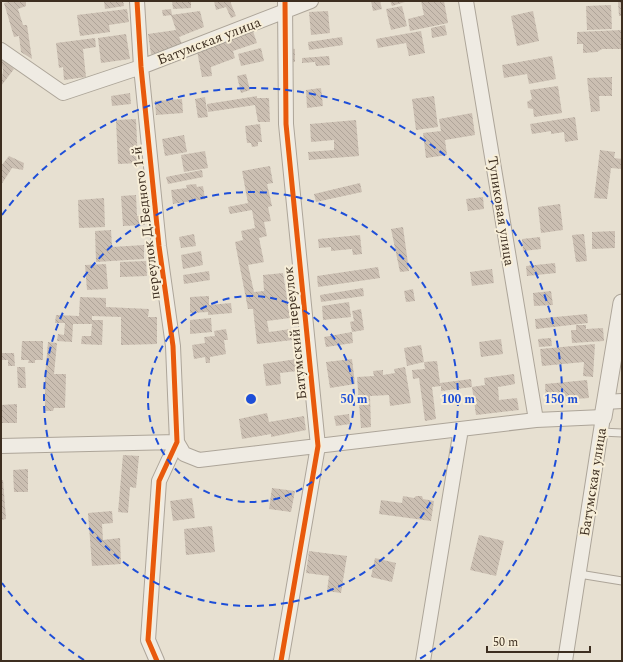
<svg xmlns="http://www.w3.org/2000/svg" width="623" height="662" viewBox="0 0 623 662" font-family="Spectral,serif">
  <defs>
    <pattern id="building-back-hatch" width="6" height="6" patternUnits="userSpaceOnUse"><rect width="6" height="6" fill="#cbbfb2"/><path d="M-1 5l2 2M0 0l6 6M5-1l2 2" fill="none" stroke="#afa499"/></pattern>
  </defs>
  <rect width="100%" height="100%" fill="#e7e0d1"/>
  <path fill="url(#building-back-hatch)" d="M11 1H26V6L18 9 23 25H27L32 59 21 52 19 36 14 37 4 3Z
    M104 1H123L124 6 105 9Z
    M172 1H191V8L173 9Z
    M214 1H230L236 16 231 18 226 7 216 10Z
    M371 1H380L382 9 373 11Z
    M390 1H408L392 6Z
    M421 1H444L448 23 410 31 408 19 424 15Z
    M618 2H622V16H619Z
    M611 5 612 29 587 30 586 6Z
    M402 6 407 26 391 30 386 9Z
    M127 9 129 22 109 25 110 32 80 36 77 15Z
    M171 9 172 15 163 16 162 10Z
    M200 11 204 27 179 37 183 46 169 52 151 54 148 34 176 30 171 15Z
    M328 11 330 33 311 35 309 12Z
    M533 11 539 41 517 46 511 16Z
    M445 25 447 35 432 38 431 28Z
    M622 30V49H602L597 52 583 53V44H577V32Z
    M253 31 257 43 233 51 235 58 211 67 212 76 202 77 197 51Z
    M421 31 425 53 409 56 406 43 378 48 376 39Z
    M126 34 130 59 101 63 98 38Z
    M342 37 343 45 309 50 308 42Z
    M95 38 96 47 83 49 86 77 64 80 63 67 59 68 56 43Z
    M261 48 264 61 241 66 238 54Z
    M288 48 295 49V62H288Z
    M329 56 330 65 316 66 315 62 302 63V58Z
    M552 56 556 79 529 84 527 74 504 78 502 65Z
    M1 59 14 69 1 86 3 70Z
    M246 74 250 90 241 93 237 76Z
    M612 77V96H599L600 111 591 112 587 78Z
    M558 86 562 113 534 117 533 109 528 108 527 102 532 99 530 90Z
    M321 88 323 106 307 108 306 90Z
    M130 93 131 104 112 106 111 96Z
    M257 96V98H269L270 122H258L255 105 208 112 207 104Z
    M434 96 438 127 416 130 412 99Z
    M205 97 208 117 198 118 195 99Z
    M182 99 183 113 156 115 155 101Z
    M472 113 475 135 445 140 447 155 426 158 423 133 441 131 439 119Z
    M575 117 578 140 565 142 564 132 551 134V131L532 134 530 124Z
    M136 119 138 163 118 164 116 120Z
    M356 120 359 156 309 160 308 152 334 150V140L311 142 310 124Z
    M260 124 262 142H258V146L252 147 251 143H247L245 126Z
    M184 135 187 152 165 156 162 139Z
    M600 150 615 152 614 158 622 159V169L611 168 607 199 594 198Z
    M205 151 208 168 184 172 181 155Z
    M9 156 24 163 23 170 12 168 1 185V166Z
    M270 166 273 183 267 184 272 206 268 207 271 221 264 222 267 236 259 238 264 262 248 265 254 292 264 291 263 275 283 273 290 318 267 321 269 332 291 329 293 340 257 344 253 309H248L235 242 243 240 241 231 255 228 252 210 230 214 228 207 248 203 242 171Z
    M202 170 203 177 168 184 166 177Z
    M360 183 362 192 316 202 314 194Z
    M196 184 197 187 203 186 205 199 173 204 171 190 187 188 186 185Z
    M136 195 137 216 145 215V225L123 226 121 196Z
    M483 197 484 209 468 211 466 199Z
    M104 198 105 227 79 228 78 200Z
    M560 204 563 230 541 233 538 207Z
    M403 227 409 271 400 272 391 229Z
    M111 230 112 247 144 245V259L96 262 95 231Z
    M615 231V248L592 249V232Z
    M194 234 196 246 181 248 179 237Z
    M584 234 587 261 576 262 572 235Z
    M360 235 362 254 353 255 352 249 331 251V247L319 248 318 239Z
    M540 237 541 249 523 251 522 239Z
    M201 251 203 265 183 269 181 255Z
    M146 261 147 276 120 277V262Z
    M555 263 556 273 527 276 526 266Z
    M106 264 108 289 87 290 85 265Z
    M378 267 380 278 318 287 317 276Z
    M492 269 494 283 472 286 470 272Z
    M209 271 210 280 184 284 183 275Z
    M363 288 364 296 321 302 320 295Z
    M413 289 415 301 406 302 404 291Z
    M551 291 553 305 534 306 533 293Z
    M209 296V305L231 303 232 313 208 315V312L190 313V297Z
    M80 297 106 298V307L149 309 148 317H157V344L121 345V317L92 316V320H103L102 345 81 344 82 336H91L92 324H73L72 342 57 341 58 334 64 335 65 323H55L56 315 79 316Z
    M349 302 351 317 323 320 322 306Z
    M361 309 364 330 352 332 353 343 326 347 324 337 352 332 350 322 354 321 352 311Z
    M587 314 588 323 536 329 535 319Z
    M211 318 212 332 190 334V320Z
    M576 325H586V329L603 328 604 341 572 343 571 330H576Z
    M226 329 228 340H224L226 354 210 357V363H206L205 357 194 359 192 345 205 343 204 337 215 336 214 331Z
    M551 338 552 346 539 347 538 339Z
    M501 339 503 354 481 357 479 342Z
    M22 341H43V360H35V363H28L29 360H21Z
    M48 342 57 343 54 374H66L65 408H54L53 411H45V376Z
    M595 344 593 377 583 376 584 362 542 366 540 349Z
    M421 345 424 362 437 361 440 383 471 379 472 387 441 391V386L432 387 436 419 425 421 419 378 413 379 412 370 425 369 424 362 407 366 404 348Z
    M1 353H14L15 366H8V360H1Z
    M297 359 298 371 280 373 281 384 266 386 263 364Z
    M352 359 355 384 330 388 326 362Z
    M17 367H25L26 388H18Z
    M405 367 411 403 390 406 389 395 370 396 371 427 361 428 357 377 374 376 373 371 383 370V375L395 373 394 369Z
    M514 374 515 384 498 387 499 400 517 398 519 410 476 415 472 387 485 385 484 378Z
    M587 380 589 398 546 401 545 384Z
    M17 404V423H1V405Z
    M267 413 269 422 304 416 306 430 271 437V434L242 439 239 419Z
    M349 414 350 424 336 426 334 416Z
    M123 455 139 456 136 488 130 487 128 513 118 512Z
    M28 469V492H14L13 470Z
    M1 480H3L6 519 1 520Z
    M272 488 295 491 291 512 269 509Z
    M403 496 414 498 416 496H422L423 499 434 501 431 521 379 514 381 500 402 503Z
    M192 498 195 518 173 521 170 501Z
    M112 511 113 523 102 524 103 540 120 538 121 564 92 566 88 513Z
    M212 526 215 552 186 555 184 529Z
    M479 535 504 541 496 576 470 570Z
    M309 551 347 556 341 593 327 591 329 576 306 573Z
    M375 558 396 563 392 582 371 577Z"/>
  <g fill="none" stroke-linecap="round" stroke-linejoin="round">
    <defs>
      <path id="service" d="M601 432 622 433
        M579 574 622 581"/>
      <path id="minor" d="M137 1 141 67 159 246 173 346 177 442 159 481 148 640 157 661
        M466 1 536 420
        M1 50 63 93 141 67 311 1
        M605 402 622 401
        M1 446 177 442 184 454 199 460 536 420 603 417 565 661
        M281 661 318 446 286 124 285 1
        M423 661 461 429"/>
      <path id="tertiary" d="M603 417 622 303"/>
    </defs>
    <use href="#service" stroke="#ada599" stroke-width="9"/>
    <use href="#minor" stroke="#ada599" stroke-width="16"/>
    <use href="#tertiary" stroke="#ada599" stroke-width="19"/>
    <use href="#service" stroke="#efebe3" stroke-width="7"/>
    <use href="#minor" stroke="#efebe3" stroke-width="14"/>
    <use href="#tertiary" stroke="#efebe3" stroke-width="17"/>
    <defs>
      <path id="cycleway" d="M137 1 141 67 159 246 173 346 177 442 159 481 148 640 157 661
        M281 661 318 446 286 124 285 1"/>
    </defs>
    <use href="#cycleway" stroke="#f7eed8" stroke-width="8"/>
    <use href="#cycleway" stroke="#e8590c" stroke-width="5"/>
  </g>
  <g fill="none" stroke="#1d4ed8" stroke-width="2" stroke-dasharray="7 5">
    <circle cx="251" cy="399" r="103"/>
    <circle cx="251" cy="399" r="207"/>
    <path d="M84 660A310 310 0 0 1 2 583M2 215A310 310 0 1 1 418 660"/>
  </g>
  <g text-anchor="middle" dominant-baseline="central" stroke-width="4" stroke-linejoin="round" paint-order="stroke">
    <g font-size="14" fill="#3d2e20" stroke="#f7eed8">
      <text transform="translate(209 41) rotate(-21)">Батумская улица</text>
      <text transform="translate(501 211) rotate(81)">Тупиковая улица</text>
      <text transform="translate(146 223) rotate(-97)">переулок Д.Бедного 1-й</text>
      <text transform="translate(295 333) rotate(-96)">Батумский переулок</text>
      <text transform="translate(593 482) rotate(-81)">Батумская улица</text>
    </g>
  </g>
  <circle cx="251" cy="399" r="6" fill="#1d4ed8" stroke="#f7eed8" stroke-width="2"/>
  <g font-size="12" text-anchor="middle" font-weight="bold" fill="#1d4ed8" stroke="#f7eed8" stroke-width="4" stroke-linejoin="round" paint-order="stroke">
    <text x="354" y="403">50 m</text>
    <text x="458" y="403">100 m</text>
    <text x="561" y="403">150 m</text>
  </g>
  <rect width="623" height="662" fill="none" stroke="#3d2e20" stroke-width="4"/>
  <path d="M487 646v6h103v-6" fill="none" stroke="#3d2e20" stroke-width="2"/>
  <text x="493" y="646" font-size="12" fill="#3d2e20" stroke="#f7eed8" stroke-width="3" paint-order="stroke">50 m</text>
</svg>
